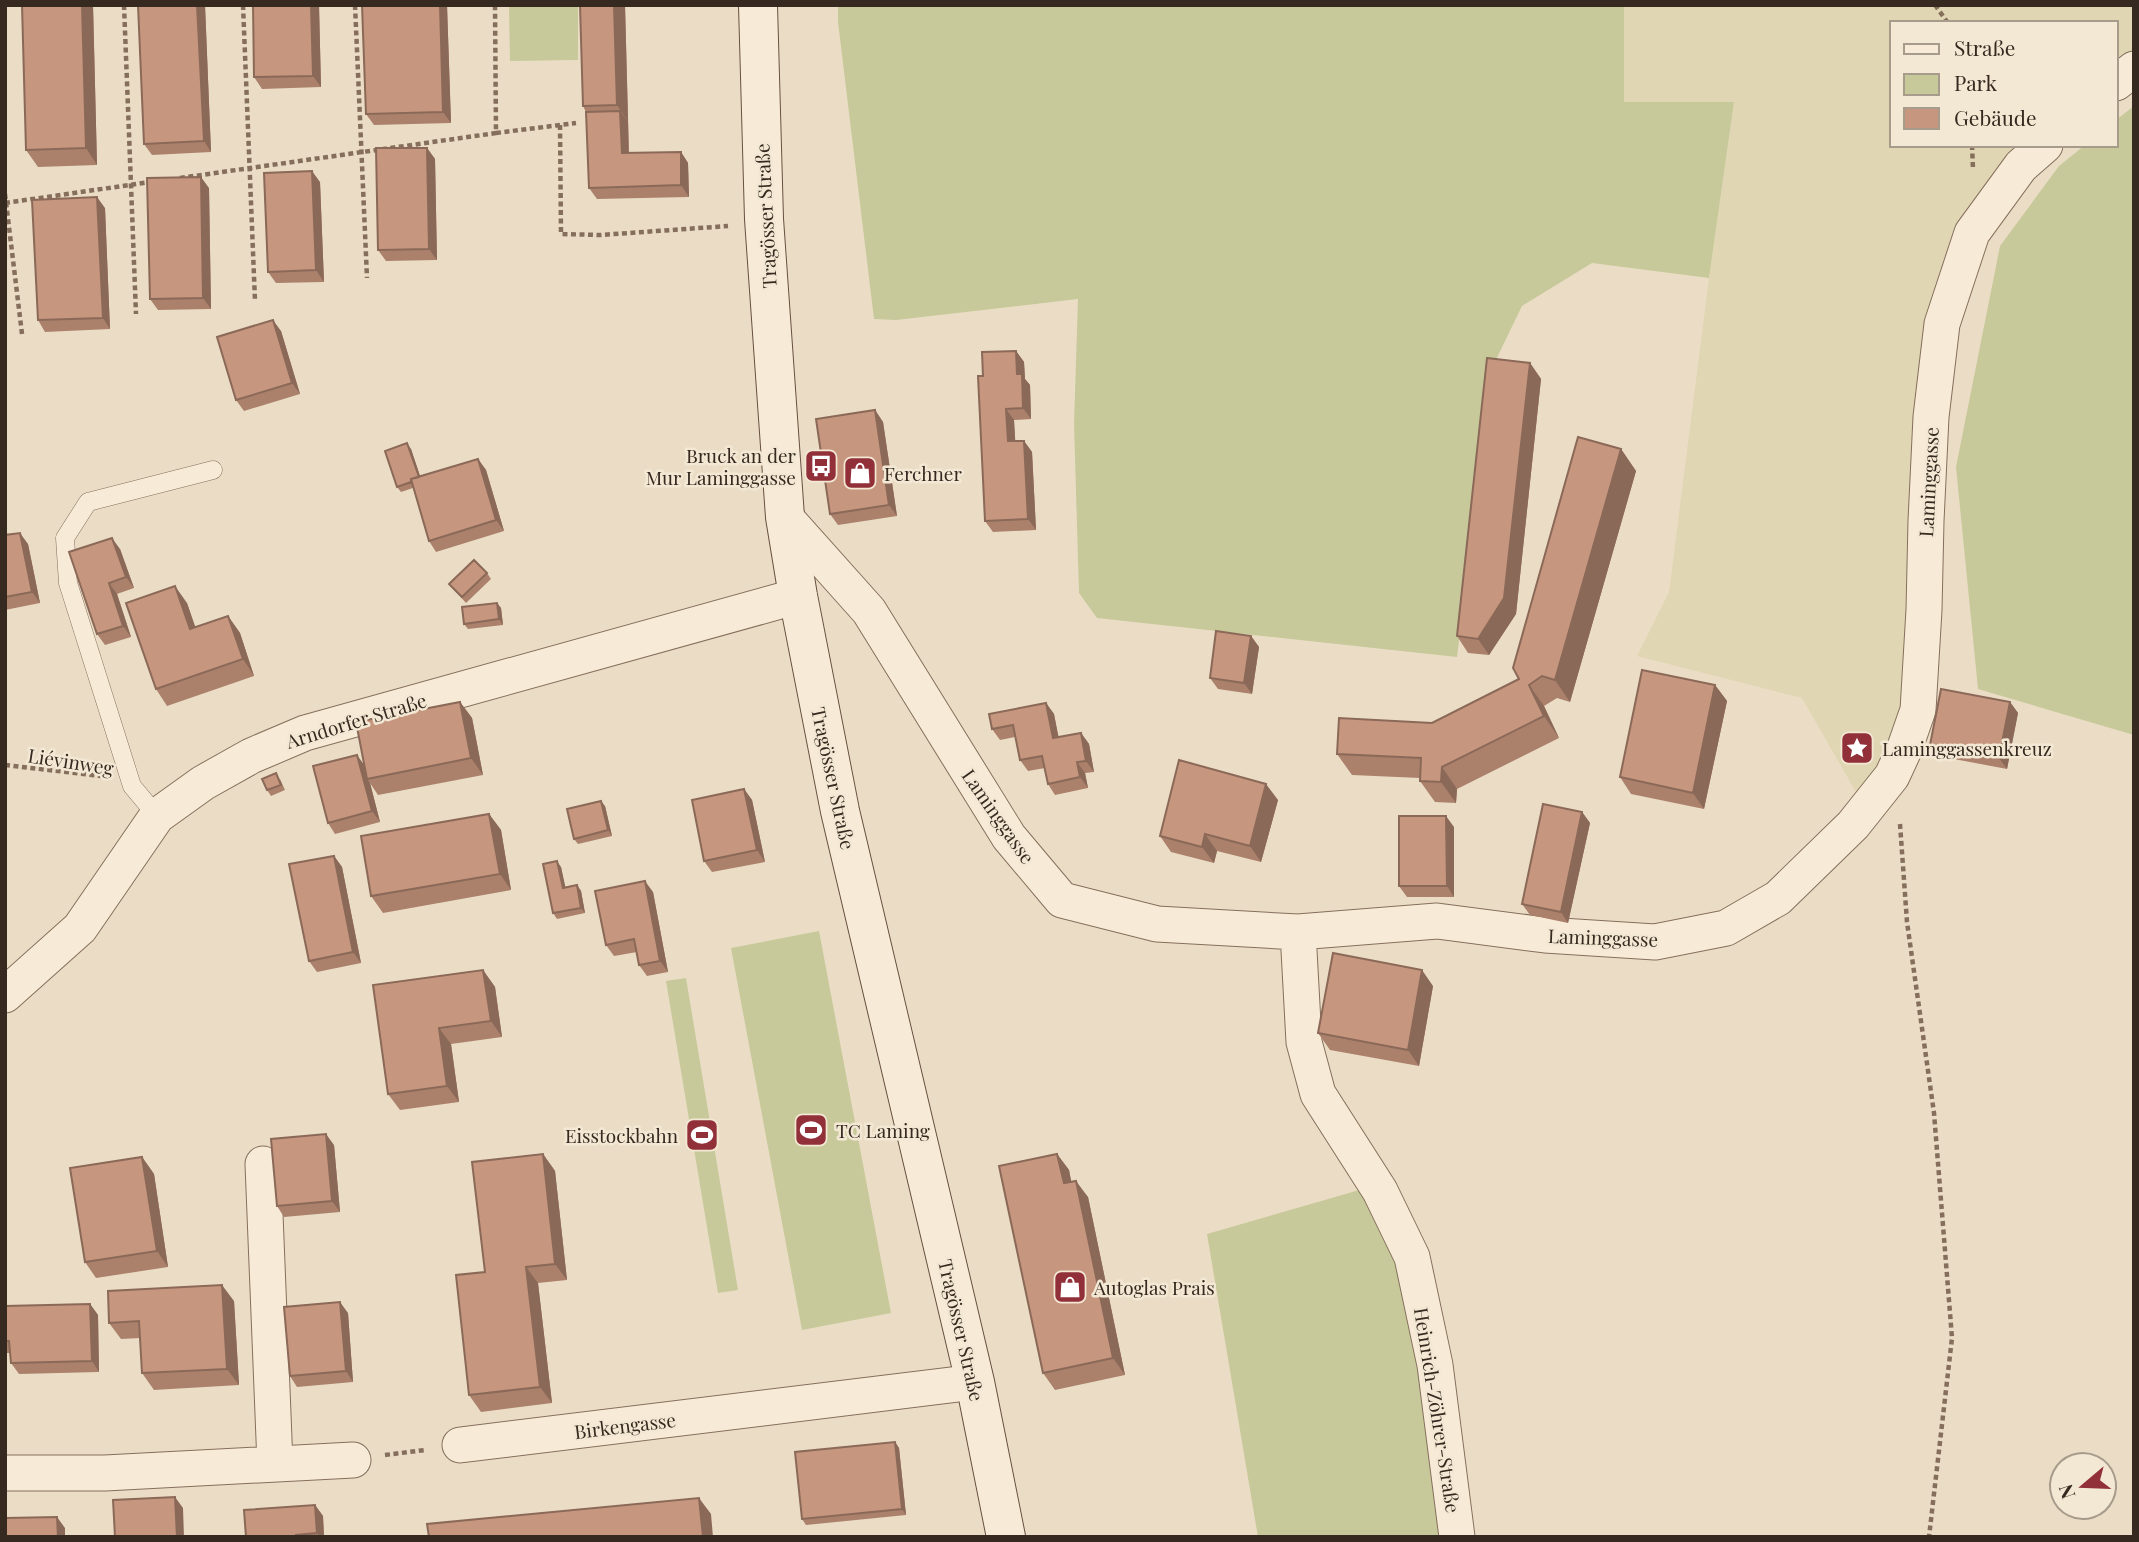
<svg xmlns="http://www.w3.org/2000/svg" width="2139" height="1542" viewBox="0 0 2139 1542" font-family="'Playfair Display',serif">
  <rect width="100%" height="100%" fill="#ebddc5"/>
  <path fill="#e1d6b3" d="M1624 5H2134V49L2116 64V23H1892V145H2026L1954 250 1909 675 1896 737 1860 799 1802 698 1637 656 1669 592 1709 278 1734 102H1624Z"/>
  <path fill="#c7c99a" d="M509 5H578V60L510 61Z
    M838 5H1624V102H1734L1709 278 1592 263 1522 306 1491 370 1457 657 1097 618 1079 593 1074 424 1078 299 896 320 874 319 838 22Z
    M2134 106V735L1978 689 1956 467 2000 246 2059 166 2085 145H2116V120Z
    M819 931 891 1313 802 1330 731 948Z
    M686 978 738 1290 718 1293 666 981Z
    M1387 1182 1470 1537H1258L1207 1234Z"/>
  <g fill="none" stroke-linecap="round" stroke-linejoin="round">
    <defs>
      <path id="service" d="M157 816 132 786 68 583 65 538 88 502 213 470"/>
      <path id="minor" d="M2116 83 2134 69
        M785 517 869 611 1009 837 1062 900 1157 924 1298 932 1437 921 1545 935 1655 942 1726 928 1778 898 1853 825 1892 776 1904 750 1918 710 1924 610 1926 521 1931 417 1942 324 1972 233 2021 166 2045 145
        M1298 932 1304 1042 1318 1094 1380 1191 1412 1257 1435 1365 1457 1537
        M5 995 80 928 157 816 203 783 251 756 305 733 798 596
        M263 1164 275 1464
        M460 1445 975 1382
        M5 1473H105L353 1460"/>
      <path id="secondary" d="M758 5 764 219 785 517 798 596 840 811 975 1382 1006 1537"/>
    </defs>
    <use href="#service" stroke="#856f5c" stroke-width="19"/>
    <use href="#minor" stroke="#856f5c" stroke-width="37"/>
    <use href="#secondary" stroke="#675040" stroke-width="40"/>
    <path stroke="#856f5c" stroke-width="4.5" stroke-dasharray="5 3.5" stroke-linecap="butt" d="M124 5 136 314
      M243 5 255 301
      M355 5 367 278
      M1935 5 1948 23
      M560 125 561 234 601 235 728 226
      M496 133 576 123
      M1972 145 1973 169
      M180 178 496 133 495 5
      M5 194 22 334
      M5 203 150 182
      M5 765 101 776
      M1900 824 1907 922 1934 1113 1952 1338 1929 1537
      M385 1455 425 1450"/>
    <use href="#service" stroke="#f7ebd8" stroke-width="18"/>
    <use href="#minor" stroke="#f7ebd8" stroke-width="35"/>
    <use href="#secondary" stroke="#f7ebd8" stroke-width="38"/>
  </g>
  <path fill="#ab816c" d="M22 5H93L97 165 38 167 26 150Z
    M138 5H205L211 152 152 155 144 144Z
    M253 5H319L321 87 262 89 254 77Z
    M362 5H447L451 123 374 125 366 114Z
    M625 5 629 153 681 152 688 163 689 197 597 199 589 188 586 112 583 106Z
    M427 148 435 159 437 260 386 261 378 250Z
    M320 182 324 282 276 283 268 272Z
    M209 188 211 309 158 310 150 299Z
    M105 208 110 329 45 332 38 320Z
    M281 331 300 394 244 411 236 400Z
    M1016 351 1024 362 1025 379 1030 385 1031 419 1014 420 1015 441H1024L1032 452 1036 530 993 532 985 521 983 376Z
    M1530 363 1541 379 1516 614 1489 655 1468 653 1457 636Z
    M875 410 883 422 897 516 838 525 830 514Z
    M411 449 420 476 478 459 486 470 504 531 436 552 429 541 413 488 401 492 397 487Z
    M1621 449 1636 471 1570 702 1557 698 1544 706 1559 738 1457 789 1456 803 1435 802 1420 781V778L1352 775 1337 754 1432 723 1519 679Z
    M5 535 28 544 40 603 5 610Z
    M120 549 134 588 117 594 131 637 105 645 97 634 69 552Z
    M487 573 491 579 466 603 449 584Z
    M187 603 195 628 228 616 240 633 254 676 167 706 156 689Z
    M497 603 501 608 503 625 468 629 464 624Z
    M1251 636 1259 647 1252 694 1218 689 1210 678Z
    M1715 685 1727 701 1704 809 1631 794 1620 777Z
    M460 702 472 718 483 775 378 795 370 783 380 822 335 834 328 823 364 764Z
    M2010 702 2018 713 2007 769 1938 756 1930 745Z
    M1046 703 1054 714 1058 737 1081 733 1089 744 1094 772 1085 773 1088 788 1055 795 1048 784 1045 768 1028 771 1020 760 1015 737 1000 740 992 729Z
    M280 779 285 790 271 796 267 790Z
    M744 789 752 800 765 862 712 872 704 861Z
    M1278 800 1261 862 1217 851 1214 863 1171 852 1160 836Z
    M605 806 612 836 578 844 574 839Z
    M1582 812 1590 823 1568 923 1530 915 1522 904Z
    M489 814 501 830 511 890 383 913 371 896Z
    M1454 827V897H1407L1399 886Z
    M334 856 342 867 361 963 317 972 309 961Z
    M561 867 565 888 577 885 581 891 585 913 557 919 553 913Z
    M653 892 668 972 647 976 639 965 637 952 614 956 606 945Z
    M483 970 495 987 502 1037 451 1044 459 1102 400 1110 388 1094Z
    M1433 986 1419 1066 1330 1050 1318 1033Z
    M334 1145 340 1212 284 1217 277 1206Z
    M543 1154 555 1171 567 1280 538 1283 552 1403 481 1412 469 1395 485 1272Z
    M1057 1154 1069 1170 1071 1182 1088 1197 1125 1375 1055 1390 1043 1373Z
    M142 1157 154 1174 168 1267 96 1278 85 1262Z
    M234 1301 239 1385 154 1390 142 1373 140 1338 121 1339 109 1323Z
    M90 1304 98 1315 99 1372 19 1374 11 1363 10 1353H5V1306Z
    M348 1313 353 1382 297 1387 290 1376Z
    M895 1442 899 1448 906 1515 806 1525 802 1519Z
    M315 1505 323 1516 324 1537H246Z"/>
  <path fill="#8b6958" d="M82 5H93L97 165 86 148Z
    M197 5H205L211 152 204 141Z
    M311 5H319L321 87 313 76Z
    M440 5H447L451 123 443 112Z
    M614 5H625L628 122 617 105Z
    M620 111 628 122 629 164 622 153Z
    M427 148 435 159 437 260 429 249Z
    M681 152 688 163 689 197 681 185Z
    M312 171 320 182 324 282 316 270Z
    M201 177 209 188 211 309 203 298Z
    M97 197 105 208 110 329 103 318Z
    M273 320 281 331 300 394 292 383Z
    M1016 351 1024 362 1025 379 1030 385 1031 419 1023 408 1017 374Z
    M1530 363 1541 379 1516 614 1489 655 1478 639Z
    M1006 409 1014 420 1016 453 1008 441Z
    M875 410 883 422 897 516 889 505Z
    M1024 441 1032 452 1036 530 1028 519Z
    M407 443 411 449 423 485 419 479Z
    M1621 449 1636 471 1570 702 1555 680Z
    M478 459 486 470 504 531 496 520Z
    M20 533 28 544 40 603 32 592Z
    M112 538 120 549 134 588 126 577Z
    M109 583 117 594 131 637 123 626Z
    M175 586 187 603 202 646 190 629Z
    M497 603 501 608 503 625 499 619Z
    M228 616 240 633 254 676 243 659Z
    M1251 636 1259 647 1252 694 1244 683Z
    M1529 685 1544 706 1559 738 1544 716Z
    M1715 685 1727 701 1704 809 1693 793Z
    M460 702 472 718 483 775 471 758Z
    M2010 702 2018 713 2007 769 1999 758Z
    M1046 703 1054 714 1061 749 1053 738Z
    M1081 733 1089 744 1094 772 1086 761Z
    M357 755 365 766 367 779 370 783 380 822 372 811Z
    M1077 762 1085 773 1088 788 1080 777Z
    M1442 767 1457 789 1456 803 1441 782Z
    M1266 784 1278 800 1261 862 1250 846Z
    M744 789 752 800 765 862 757 850Z
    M601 801 605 806 612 836 608 830Z
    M1582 812 1590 823 1568 923 1561 912Z
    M489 814 501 830 511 890 500 874Z
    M1446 816 1454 827V897L1447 886Z
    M1205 834 1217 851 1214 863 1202 847Z
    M334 856 342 867 361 963 353 952Z
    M557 861 561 867 567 894 563 888Z
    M645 881 653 892 668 972 660 961Z
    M577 885 581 891 585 913 581 908Z
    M483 970 495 987 502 1037 491 1021Z
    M1422 970 1433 986 1419 1066 1408 1050Z
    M439 1028 451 1044 459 1102 447 1086Z
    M326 1134 334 1145 340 1212 332 1201Z
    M543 1154 555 1171 567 1280 555 1264Z
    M1057 1154 1069 1170 1075 1200 1064 1183Z
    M142 1157 154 1174 168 1267 157 1251Z
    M1076 1181 1088 1197 1125 1375 1113 1358Z
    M526 1267 538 1283 552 1403 540 1387Z
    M222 1285 234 1301 239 1385 227 1369Z
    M340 1302 348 1313 353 1382 346 1371Z
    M90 1304 98 1315 99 1372 92 1361Z
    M895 1442 899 1448 906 1515 902 1509Z
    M175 1497 183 1508 184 1537H177Z
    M699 1498 711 1514 713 1537H703Z
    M315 1505 323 1516 324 1537H320L317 1533Z
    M57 1517 65 1528V1537H58Z"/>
  <path fill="#c7967e" stroke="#8b6958" stroke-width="2" d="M22 5H82L86 148 26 150Z
    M138 5H197L204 141 144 144Z
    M253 5H311L313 76 254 77Z
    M362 5H440L443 112 366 114Z
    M580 5H614L617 105 583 106Z
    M620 111 622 153 681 152V185L589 188 586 112Z
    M376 148H427L429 249 378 250Z
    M312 171 316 270 268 272 264 173Z
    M201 177 203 298 150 299 147 178Z
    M97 197 103 318 38 320 32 200Z
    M273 320 292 383 236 400 217 337Z
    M1016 351 1017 374H1022L1023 408 1006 409 1008 441H1024L1028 519 985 521 978 376H983L982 352Z
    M1487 358 1530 363 1504 598 1478 639 1457 636Z
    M875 410 889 505 830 514 816 419Z
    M1578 437 1621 449 1555 680 1542 676 1529 685 1544 716 1442 767 1441 782 1420 781 1421 758 1337 754 1339 718 1432 723 1519 679 1513 668Z
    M407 443 419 477 411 479V482L397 487 385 451Z
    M478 459 496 520 429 541 411 479Z
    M20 533 32 592 5 597V535Z
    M112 538 126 577 109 583 123 626 97 634 69 552Z
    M474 560 487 573 462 597 449 584Z
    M175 586 190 629 228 616 243 659 156 689 126 603Z
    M497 603 499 619 464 624 462 607Z
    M1216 631 1251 636 1244 683 1210 678Z
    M1642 670 1715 685 1693 793 1620 777Z
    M1941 689 2010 702 1999 758 1930 745Z
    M460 702 471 758 367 779 356 722Z
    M1046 703 1053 738 1081 733 1086 761 1077 762 1080 777 1048 784 1042 756 1020 760 1013 725 992 729 989 714Z
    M357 755 372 811 328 823 313 766Z
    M1179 760 1266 784 1250 846 1205 834 1202 847 1160 836Z
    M276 773 281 785 267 790 262 779Z
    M744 789 757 850 704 861 692 800Z
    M601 801 608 830 574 839 567 809Z
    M1543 804 1582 812 1561 912 1522 904Z
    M489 814 500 874 371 896 361 836Z
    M1399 816H1446L1447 886H1399Z
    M334 856 353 952 309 961 289 864Z
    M557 861 563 888 577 885 581 908 553 913 543 864Z
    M645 881 660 961 639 965 634 939 606 945 595 891Z
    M1333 953 1422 970 1408 1050 1318 1033Z
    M483 970 491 1021 439 1028 447 1086 388 1094 373 985Z
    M326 1134 332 1201 277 1206 271 1139Z
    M543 1154 555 1264 526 1267 540 1387 469 1395 456 1275 485 1272 472 1162Z
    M1057 1154 1064 1183 1076 1181 1113 1358 1043 1373 999 1166Z
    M142 1157 157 1251 85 1262 70 1168Z
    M222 1285 227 1369 142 1373 139 1321 109 1323 108 1291Z
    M340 1302 346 1371 290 1376 284 1307Z
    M90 1304 92 1361 11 1363 9 1341H5V1306Z
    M895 1442 902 1509 802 1519 795 1452Z
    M175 1497 177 1537H115L113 1500Z
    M699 1498 703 1537H429L427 1524Z
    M315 1505 317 1533 296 1535V1537H246L244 1510Z
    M57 1517 58 1537H5V1518Z"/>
  <defs>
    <symbol id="bus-square" viewBox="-11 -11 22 22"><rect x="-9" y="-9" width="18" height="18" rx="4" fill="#913038" stroke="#f3e8d4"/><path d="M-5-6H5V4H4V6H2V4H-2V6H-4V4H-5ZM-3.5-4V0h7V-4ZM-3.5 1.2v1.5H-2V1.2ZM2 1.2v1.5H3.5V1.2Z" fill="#fff"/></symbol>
    <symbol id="shop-square" viewBox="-11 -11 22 22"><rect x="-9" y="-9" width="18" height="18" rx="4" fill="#913038" stroke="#f3e8d4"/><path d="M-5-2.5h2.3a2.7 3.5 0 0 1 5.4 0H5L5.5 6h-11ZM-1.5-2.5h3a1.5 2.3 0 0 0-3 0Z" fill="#fff"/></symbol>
    <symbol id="sight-square" viewBox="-11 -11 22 22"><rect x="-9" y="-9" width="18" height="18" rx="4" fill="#913038" stroke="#f3e8d4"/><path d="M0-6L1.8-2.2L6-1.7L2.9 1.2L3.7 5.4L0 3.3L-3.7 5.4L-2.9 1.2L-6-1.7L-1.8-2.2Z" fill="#fff"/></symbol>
    <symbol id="stadium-square" viewBox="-11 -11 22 22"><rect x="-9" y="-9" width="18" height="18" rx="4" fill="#913038" stroke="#f3e8d4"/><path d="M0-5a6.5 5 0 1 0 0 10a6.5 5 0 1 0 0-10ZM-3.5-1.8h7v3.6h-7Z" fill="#fff"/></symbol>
  </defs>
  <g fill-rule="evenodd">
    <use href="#bus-square" x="802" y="447" width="38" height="38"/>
    <use href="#shop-square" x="841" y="454" width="38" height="38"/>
    <use href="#sight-square" x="1838" y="729" width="38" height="38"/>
    <use href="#stadium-square" x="792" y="1111" width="38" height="38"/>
    <use href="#stadium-square" x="683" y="1116" width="38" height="38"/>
    <use href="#shop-square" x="1051" y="1268" width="38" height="38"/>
  </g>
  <g text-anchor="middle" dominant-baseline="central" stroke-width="5" stroke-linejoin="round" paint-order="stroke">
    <g font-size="19" fill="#36291f" stroke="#f3e8d4">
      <text transform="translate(765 216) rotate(-93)">Tragösser Straße</text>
      <text transform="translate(1928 482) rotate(-87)">Laminggasse</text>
      <text transform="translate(356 720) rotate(-17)">Arndorfer Straße</text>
      <text transform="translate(71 761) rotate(9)">Liévinweg</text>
      <text transform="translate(834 778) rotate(78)">Tragösser Straße</text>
      <text transform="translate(999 816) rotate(55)">Laminggasse</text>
      <text transform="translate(1603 937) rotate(2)">Laminggasse</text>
      <text transform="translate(962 1330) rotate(77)">Tragösser Straße</text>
      <text transform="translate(1438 1410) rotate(81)">Heinrich-Zöhrer-Straße</text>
      <text transform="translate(625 1425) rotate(-7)">Birkengasse</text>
    </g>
    <g font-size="19" fill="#36291f" stroke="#f3e8d4" text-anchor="start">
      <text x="796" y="455" text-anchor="end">Bruck an der<tspan x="796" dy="22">Mur Laminggasse</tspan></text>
      <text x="884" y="473">Ferchner</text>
      <text x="1882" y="748">Laminggassenkreuz</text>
      <text x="836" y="1130">TC Laming</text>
      <text x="678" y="1135" text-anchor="end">Eisstockbahn</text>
      <text x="1094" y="1287">Autoglas Prais</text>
    </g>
  </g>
  <rect width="2139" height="1542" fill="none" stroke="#36291f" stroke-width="14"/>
  <rect x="1890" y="21" width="228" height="126" fill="#f3e8d4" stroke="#a79c8c" stroke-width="2"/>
  <rect x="1904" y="44" width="35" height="10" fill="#f7ebd8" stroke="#a79c8c" stroke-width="2"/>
  <text x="1954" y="56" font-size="21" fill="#36291f">Straße</text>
  <rect x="1904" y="74" width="35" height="21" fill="#c7c99a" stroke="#a79c8c" stroke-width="2"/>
  <text x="1954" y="91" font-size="21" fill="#36291f">Park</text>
  <rect x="1904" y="108" width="35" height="21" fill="#c7967e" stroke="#a79c8c" stroke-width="2"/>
  <text x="1954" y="126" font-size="21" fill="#36291f">Gebäude</text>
  <g transform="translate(2083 1486) rotate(251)"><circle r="33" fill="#f3e8d4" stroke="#a79c8c" stroke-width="2"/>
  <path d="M0-5L12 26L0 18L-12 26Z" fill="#913038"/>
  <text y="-10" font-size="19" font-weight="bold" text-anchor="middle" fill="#36291f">N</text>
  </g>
</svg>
